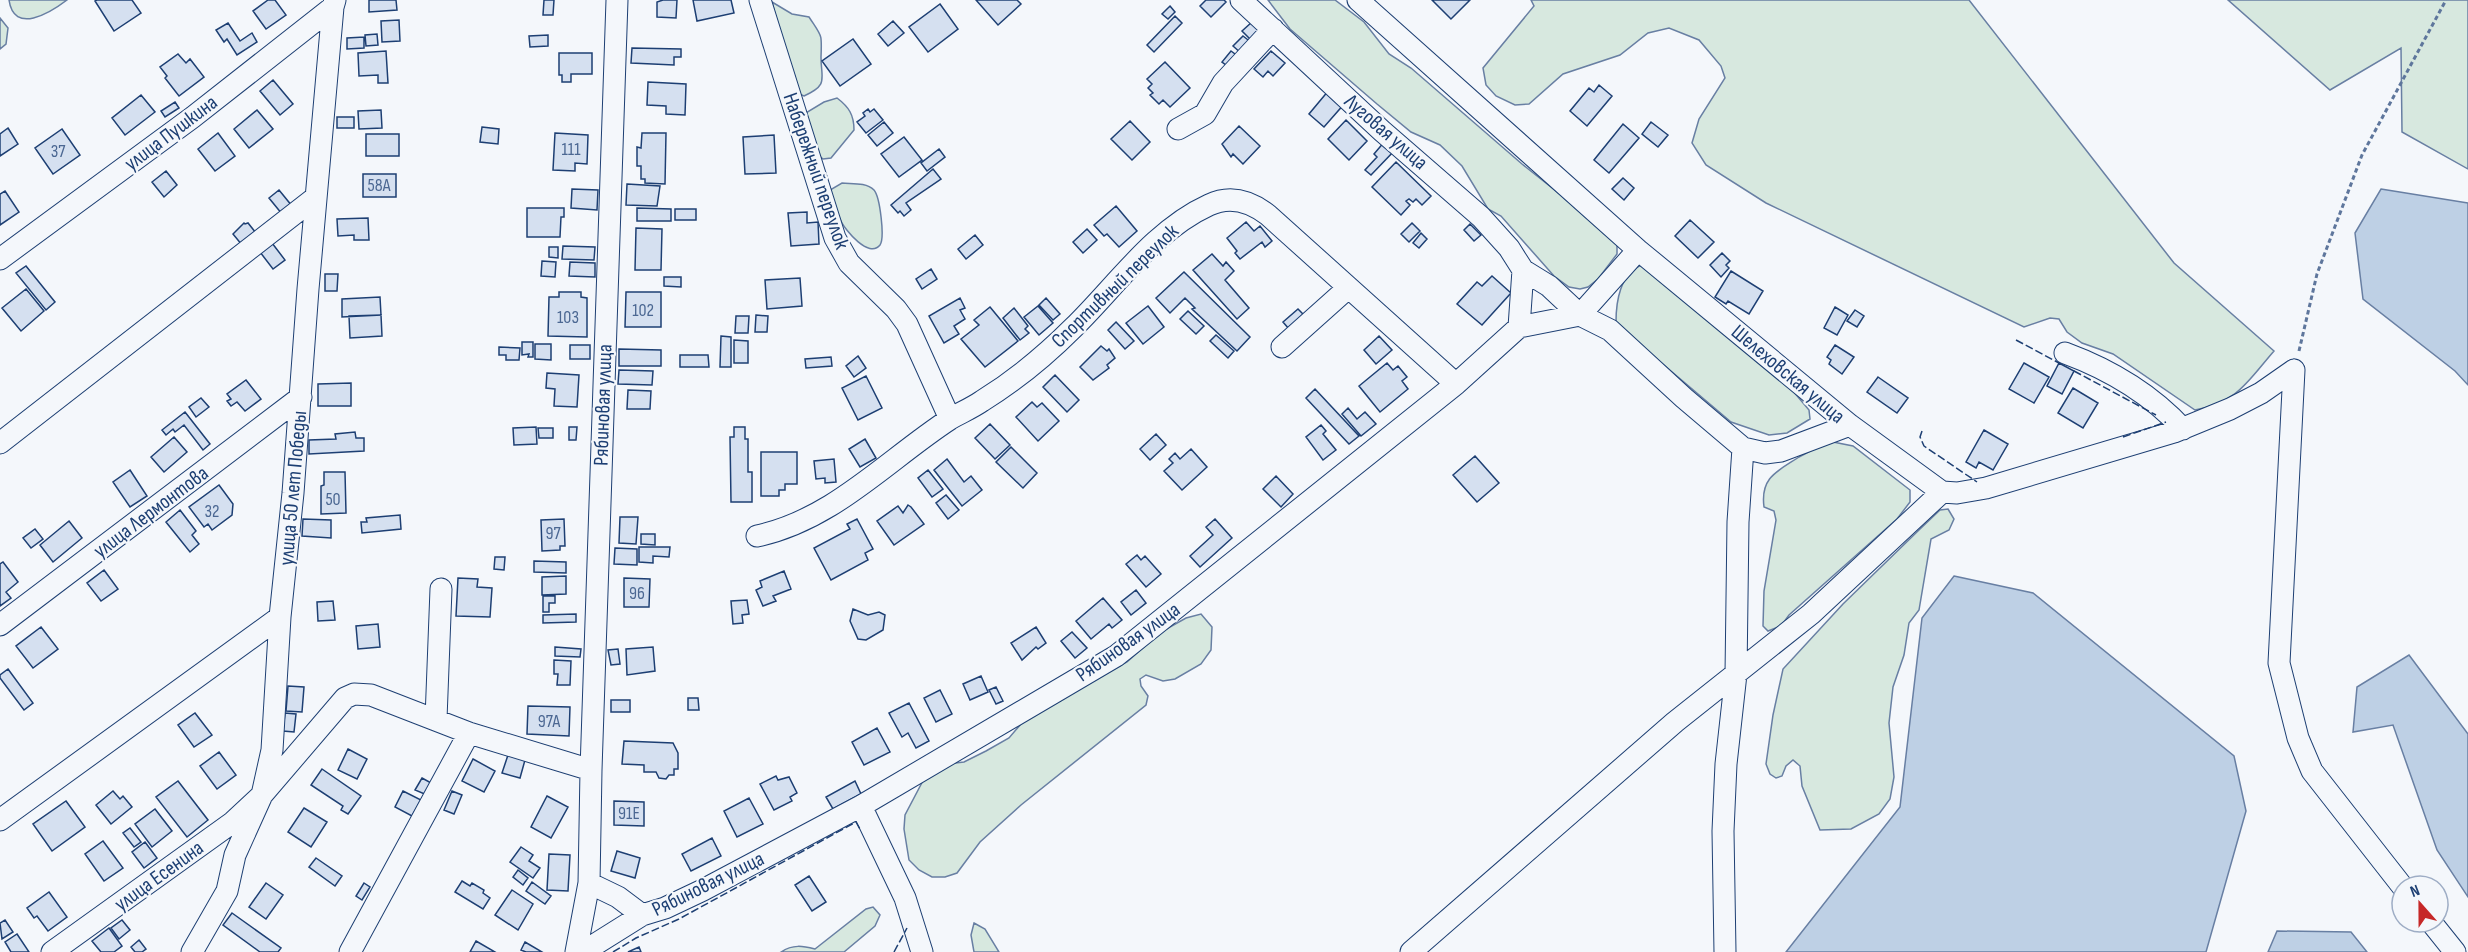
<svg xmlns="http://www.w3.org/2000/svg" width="2468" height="952" viewBox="0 0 2468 952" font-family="'Sofia Sans Condensed',sans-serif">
  <rect width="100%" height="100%" fill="#f4f7fb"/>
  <path fill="#d7e8df" stroke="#687fa3" stroke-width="1.5" d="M9 0H67C50 13 14 35 9 0Z
    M1268 0H1335L1364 22 1389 54 1411 68 1522 164 1561 195 1617 245V254L1598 279 1588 287 1580 289 1569 287 1554 276 1501 216 1488 209 1462 166 1440 145 1411 132 1377 104 1290 29Z
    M1531 0H1969L2174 263 2274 351C2247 382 2238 402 2195 410L2113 354 2082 343 2067 332 2059 319 2050 318 2024 327 1766 203 1706 165 1692 143 1699 119 1725 78 1721 66 1699 40 1669 28 1648 33 1620 55 1563 74 1529 104 1515 105 1496 96 1486 85 1483 68 1534 6Z
    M2228 0H2468V169L2402 132 2401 48 2330 90Z
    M772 2 792 14 809 17C822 37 822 33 821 57 821 79 829 85 804 96L795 92Z
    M0 18 8 28 6 44 0 49Z
    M837 98C849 107 854 115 854 130L831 158 823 159 816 153 804 114 824 102Z
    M842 183C852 184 866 182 874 190 880 197 885 238 880 245 869 259 845 230 841 221 836 212 833 200 830 190Z
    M1642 265 1793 391 1809 410 1810 419 1787 433 1769 435 1731 422 1632 338 1616 322C1616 302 1620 273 1642 265Z
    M1828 441 1853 446 1910 490V502L1897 519 1789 615 1781 626 1768 631 1763 626 1764 591 1776 520 1774 511 1764 507C1760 477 1778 471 1799 457 1809 452 1818 446 1828 441Z
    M1948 509 1954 519 1949 530 1931 539 1919 610 1909 623 1904 655 1893 687 1889 723 1894 777 1890 799 1879 814 1851 829 1820 830 1802 786 1800 766 1793 760 1786 766 1782 776 1776 778 1770 774 1766 764 1773 715 1783 669 1843 604 1920 529 1940 510Z
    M1201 614 1212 627 1211 650 1201 664 1175 679 1163 681 1146 675 1140 679 1141 686 1148 696 1146 705 1021 805 980 842 957 873 945 877H932L919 870 909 860 904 829 905 815 926 775 947 764 964 762 986 751 1009 738 1026 718 1127 662 1161 632 1186 618Z
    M873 907 880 915 875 926 844 952H781C793 944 803 946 815 949L866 909Z
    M974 923 985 929 999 952H974L971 935Z"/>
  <path fill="#bed0e5" stroke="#687fa3" stroke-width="1.5" d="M2381 189 2468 203V385L2455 371 2363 299 2355 233Z
    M1954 576 2033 593 2234 756 2246 811 2206 952H1786L1900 807 1922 618Z
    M2409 655 2468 734V897L2437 850 2393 725 2353 732 2357 687Z
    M2277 931 2351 932 2367 952H2268Z"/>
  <path fill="#d5e0f0" stroke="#1d3f73" stroke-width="1.5" d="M97 0H132L141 13 114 31 95 1Z
    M268 0H275L286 15 266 29 253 11Z
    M369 0H396L397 10 369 12Z
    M544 0H554L553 15H543Z
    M663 0H677L676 18 657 17V2Z
    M693 0H731L734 13 697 21Z
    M976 0H1017L1021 4 998 25Z
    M1206 0H1224L1226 2 1211 17 1200 6Z
    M1432 0H1470L1451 19Z
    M940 4 958 29 928 52 909 27Z
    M1170 6 1175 12 1168 19 1162 14Z
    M1175 16 1182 23 1154 52 1147 45Z
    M399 20 400 41 382 42 381 21Z
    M893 21 904 33 888 46 878 34Z
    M1252 22 1262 31 1252 41 1242 31Z
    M228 23 240 41 252 33 257 42 237 55 227 39 224 42 216 30Z
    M377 34 378 45 366 46 365 35Z
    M548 35V46L530 47 529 36Z
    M1243 36 1252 43 1242 54 1233 46Z
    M364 37V48L347 49V38Z
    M853 39 871 64 840 86 822 61Z
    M632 48 681 49V57H674V65L631 63Z
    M386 51 388 83H378V75L359 76 358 53Z
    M1231 51 1239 57 1230 68 1222 62Z
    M1271 51 1285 63 1273 76 1268 71 1263 77 1254 69Z
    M559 53H592V74H571V82H562V75H559Z
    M178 54 186 63 190 59 204 77 179 96 165 78 167 76 160 67Z
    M1165 62 1190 88 1170 107 1163 100 1159 104 1150 95 1153 93 1148 88 1152 84 1147 79Z
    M273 80 293 104 280 115 260 91Z
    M648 82 686 84 685 115 666 114V106L647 105Z
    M1599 85 1612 96 1587 126 1570 111 1589 88 1594 92Z
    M1329 90 1345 103 1324 127 1309 114Z
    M141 95 155 112 125 135 112 118Z
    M175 102 179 108 165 117 161 111Z
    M868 109 870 112 874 109 883 120 866 133 857 122 865 116 863 113Z
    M257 110 273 129 249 148 234 129Z
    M381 110 382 128 359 129 358 111Z
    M337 117H354V128H337Z
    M1346 120 1367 141 1349 160 1328 139Z
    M1130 121 1150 142 1132 160 1111 139Z
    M884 122 893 133 877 146 868 135Z
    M1651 122 1668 135 1658 147 1642 134Z
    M1623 124 1639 138 1609 173 1594 160Z
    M1239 126 1260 146 1243 164 1233 154 1231 157 1222 144Z
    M482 127 499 129 498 144 480 142Z
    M8 128 18 144 0 156V134Z
    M62 129 80 155 53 174 35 148Z
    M218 133 235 156 215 171 198 149Z
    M555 133 588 135 587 164 575 163V171L553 170Z
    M642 133H666L665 184 645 183V179H641V166H637V147L641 148Z
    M366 134H399V156H366Z
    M774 135 776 173 745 174 743 137Z
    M904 137 922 160 899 177 881 154Z
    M1385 141 1395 150 1371 175 1365 170 1377 157 1374 154Z
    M939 149 945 157 927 171 921 163Z
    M1396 162 1431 196 1422 205 1416 199 1413 202 1409 199 1406 201 1410 205 1401 215 1372 187Z
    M933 169 941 179 906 203 911 210 904 216 900 211 898 213 891 205Z
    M166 171 177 185 164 197 152 182Z
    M363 174H396V197H363Z
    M1623 178 1634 188 1624 200 1612 189Z
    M627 184 660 186 657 206 626 205Z
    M572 189 598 190 597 210 571 208Z
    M279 190 292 206 282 214 269 198Z
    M5 191 19 212 0 225V194Z
    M1116 206 1137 231 1119 247 1107 234 1104 236 1094 225Z
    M527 208H564V217H561L560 237H527Z
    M637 208 671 209V221H637Z
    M675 209H696V220H675Z
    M807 212V223L818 222 819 244 791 246 788 213Z
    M368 218 369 240H354V235L338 236 337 219Z
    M1690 220 1714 242 1698 258 1675 236Z
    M1246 222 1254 231 1260 226 1272 241 1265 247 1262 242 1240 259 1235 253 1237 251 1227 238Z
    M244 223 245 224 248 223 256 233 242 245 233 234Z
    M1412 223 1420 231 1409 242 1401 234Z
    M1470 224 1481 235 1474 241 1464 230Z
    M636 228 662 229 661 270H635Z
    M1087 229 1097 240 1083 253 1073 242Z
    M1421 233 1427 239 1419 248 1413 243Z
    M975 235 983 245 966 259 958 249Z
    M272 243 285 260 273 269 260 252Z
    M563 246 595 247 594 260 562 259Z
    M549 247H558V258L549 257Z
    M1722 253 1730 261 1726 265 1729 268 1721 277 1710 265Z
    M1212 254 1223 266 1226 262 1234 271 1225 280 1249 308 1237 319 1193 270Z
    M542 261 556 262 555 277 541 276Z
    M570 262 595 263V277L569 276Z
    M26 266 55 302 46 310 16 273Z
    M931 269 937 279 922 289 916 279Z
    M1731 271 1763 291 1749 314 1728 301 1726 304 1715 297Z
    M1184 272 1250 337 1237 351 1192 309 1195 308 1185 298 1170 313 1156 298Z
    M325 274H338L337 291H325Z
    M1492 276 1511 293 1482 325 1457 304 1477 282 1482 286Z
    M664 277H681V287L664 286Z
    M800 278 802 306 767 309 765 280Z
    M26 289 44 311 21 331 2 308Z
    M559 292H581V297L587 298V337L548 336 549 297H559Z
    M626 292H661V327H625Z
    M380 297 381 315 342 317V299Z
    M960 298 965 308 960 310 965 319 954 326 959 334 944 343 929 316Z
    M1046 298 1060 314 1053 320 1039 305Z
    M1038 306 1053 323 1039 335 1024 317Z
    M1148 306 1164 327 1143 344 1126 323Z
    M990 307 1018 341 985 367 961 339 979 325 974 320Z
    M1835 307 1848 315 1837 335 1824 328Z
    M1014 308 1028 326 1025 329 1029 333 1020 340 1003 318Z
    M1298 309 1307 318 1289 329 1283 322Z
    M1855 310 1864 316 1857 327 1847 321Z
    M1188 311 1204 326 1196 334 1180 319Z
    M381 315 382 336 350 338 349 316Z
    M756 315 768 316 767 332H755Z
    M736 316H749L748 333H735Z
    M1116 322 1134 341 1125 349 1108 330Z
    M1216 335 1234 351 1228 358 1210 341Z
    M721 336 731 337V367H720Z
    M1379 336 1392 350 1376 364 1364 350Z
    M734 340 748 341V363H734Z
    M522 342H533V357H528L529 354 522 355Z
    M535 344H551V360L535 359Z
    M570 345H590V359H570Z
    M1835 345 1854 357 1842 374 1829 364 1831 360 1827 357Z
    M1101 346 1107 351 1109 349 1115 358 1107 365 1109 368 1093 380 1080 367Z
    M499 347 520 348 519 360H506V355H499Z
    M619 349 661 350V366H619Z
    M680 355H708L709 367H680Z
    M858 356 866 368 854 377 846 366Z
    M831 357 832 366 806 368 805 359Z
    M1387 363 1393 370 1398 366 1407 377 1402 381 1408 389 1380 412 1359 386Z
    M2024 363 2049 377 2034 403 2009 389Z
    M2059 363 2074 371 2062 394 2047 386Z
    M619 370 653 371 652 385 618 384Z
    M547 373 579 375 577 407 554 406 555 389 546 388Z
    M1055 375 1079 400 1067 412 1043 387Z
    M866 376 882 408 858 420 842 388Z
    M1878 377 1908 398 1897 413 1867 392Z
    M246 380 261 399 245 411 237 402 231 406 227 401 231 399 227 394Z
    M351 383V406H318V384Z
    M2073 388 2098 403 2083 428 2058 413Z
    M1315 389 1359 436 1349 444 1306 398Z
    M628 390 651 391 650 409H627Z
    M201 398 209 407 196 417 189 407Z
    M1032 402 1037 407 1042 403 1059 421 1038 441 1016 417Z
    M1348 408 1357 419 1365 412 1376 424 1361 436 1342 414Z
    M185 412 210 444 203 450 184 425 175 432 173 429 166 435 162 430Z
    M990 424 1010 445 995 459 975 438Z
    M1321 425 1326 431 1323 434 1336 450 1323 460 1306 437Z
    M536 427 537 444 514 445 513 428Z
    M569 427H577L576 440H569Z
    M734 427H745V439H748V472H752V502H731L730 437H734Z
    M538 428H553V438H539Z
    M1984 430 2008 444 1993 470 1979 462 1976 468 1966 462Z
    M355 432 356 438H364V451L309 454V440L336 439 335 434Z
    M1156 434 1166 445 1150 460 1140 449Z
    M174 437 187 452 164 472 151 457Z
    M865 439 876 458 860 467 849 449Z
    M1011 447 1037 473 1023 488 996 462Z
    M1191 449 1207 467 1182 490 1164 471 1173 463 1169 459 1175 453 1180 459Z
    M761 452H797V484H785V490H779V496H761Z
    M1475 456 1499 483 1477 502 1453 475Z
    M834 459 836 482 825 483V478L816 479 814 461Z
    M947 459 964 482 971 476 982 490 962 506 934 470Z
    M130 470 147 496 130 507 113 482Z
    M928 470 943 489 932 497 918 478Z
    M324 472H345L346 513 321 514V486L324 485Z
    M1276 476 1293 494 1281 507 1263 489Z
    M219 485 233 504 232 515 212 530 208 524 204 527 189 507Z
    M946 495 959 510 948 519 936 503Z
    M908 505 911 507 924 524 894 545 877 521 898 506 903 513Z
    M180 510 196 531 192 535 199 544 190 552 166 522Z
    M400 515 401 529 362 533 361 522H367L366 518Z
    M620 517H638L636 544 619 543Z
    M303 519 331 520V538L302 536Z
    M564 519 565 546H560V550L542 551 541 520Z
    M857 519 873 549 865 553 868 560 831 580 814 548 850 529 847 524Z
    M1215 519 1232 538 1200 567 1190 556 1213 535 1206 527Z
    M69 521 82 538 53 562 40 545Z
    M35 529 43 539 31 548 23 538Z
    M641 534H655V545L641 544Z
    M639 547H670L669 557 653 556V563L639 562Z
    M615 548 637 549V565L614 564Z
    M1137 555 1141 560 1145 556 1161 574 1146 587 1126 564Z
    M495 557H505L504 570 494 569Z
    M534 561 566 562V573L534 572Z
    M3 562 18 582 6 592 11 598 0 606V564Z
    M104 570 118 589 101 601 87 583Z
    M784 571 791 589 773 596 776 601 763 606 756 590 762 587 760 581Z
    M566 576V594L542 595V577Z
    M458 578 478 579 477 587 492 588 490 617 456 616Z
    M624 578 650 579 649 607H624Z
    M1136 590 1146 603 1131 615 1121 602Z
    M543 596H555V603H549V612H543Z
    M1103 598 1122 620 1112 628 1109 624 1091 639 1076 621Z
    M747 600 749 614 742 615 743 623 733 624 731 601Z
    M333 601 335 620 318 621 317 602Z
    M853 609 868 615 879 612 885 615 883 630 866 640 858 639 850 621Z
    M576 614V622L543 623V615Z
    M378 624 380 647 358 649 356 626Z
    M41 627 58 649 33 668 16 646Z
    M1036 627 1046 643 1038 649 1036 647 1022 660 1011 643Z
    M1072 632 1087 648 1075 658 1061 641Z
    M555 647 581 649 580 657 555 656Z
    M653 647 655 671 627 675 626 649Z
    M618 649 620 664 611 665 608 650Z
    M554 660 571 661 570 685H557L558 674H554Z
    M8 669 33 703 24 710 0 678V675Z
    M981 676 988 692 970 700 963 684Z
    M288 686 304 687 302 712 286 711Z
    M996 687 1003 701 996 704 989 690Z
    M940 690 952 714 936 722 924 698Z
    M688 698H698L699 710H688Z
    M611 700H630V712H611Z
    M909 703 929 741 916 748 908 733 902 737 889 713Z
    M528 706 570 707 569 736 527 734Z
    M195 713 212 735 194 747 178 725Z
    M285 713 296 714 294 732 283 731Z
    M877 728 890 752 864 765 852 742Z
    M624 741 673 743 678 753V769H674V775H669L666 779 659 778 656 772H644V765L622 764Z
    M348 749 367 759 357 779 338 770Z
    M219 752 236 775 217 789 200 766Z
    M508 755 525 760 520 778 502 773Z
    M473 759 495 771 484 792 462 781Z
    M322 769 361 796 348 814 341 810 343 806 311 785Z
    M776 776 778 780 789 777 797 793 790 797 792 801 774 810 760 784Z
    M422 778 433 784 427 795 415 790Z
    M178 781 208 820 187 837 156 797Z
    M855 781 861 794 833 809 826 797Z
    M113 791 120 799 123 796 132 807 111 824 96 805Z
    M403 791 421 800 412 816 395 807Z
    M452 791 462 795 454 814 444 810Z
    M547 796 568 807 551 838 531 827Z
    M749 798 763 824 737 837 724 811Z
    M66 801 85 827 52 851 33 824Z
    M614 801 644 802V826L614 825Z
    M304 808 327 822 311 847 288 832Z
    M155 809 172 831 152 847 135 824Z
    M130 828 141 842 134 847 123 833Z
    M712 838 721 856 691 871 682 854Z
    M103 841 123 868 104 881 85 854Z
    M145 842 157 858 144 868 132 852Z
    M521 847 533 855 529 861 540 868 533 878 510 862Z
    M617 851 640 858 635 878 611 871Z
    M549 854 570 855 568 891 547 890Z
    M316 858 342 876 335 886 309 867Z
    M518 870 528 878 523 885 513 877Z
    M809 876 826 902 812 911 795 885Z
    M462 881 470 886 472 883 484 890 483 893 490 898 483 909 455 892Z
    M532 882 551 896 545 904 526 891Z
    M266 883 283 895 266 919 249 907Z
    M364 883 370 887 362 900 356 896Z
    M512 890 533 904 518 930 495 915Z
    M49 892 67 917 48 931 37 916 34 918 27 908Z
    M232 913 281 948 278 952H260L223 925Z
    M5 920 13 932 2 939 0 923Z
    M122 920 130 930 119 939 111 928Z
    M109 928 122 946 114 952H101L92 941Z
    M17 934 29 952H11L5 942Z
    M139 940 146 949 142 952H135L131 947Z
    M476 941 495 952H470Z
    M525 942 542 952H526L521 950Z
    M639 947 641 952H628Z"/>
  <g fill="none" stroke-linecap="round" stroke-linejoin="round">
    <defs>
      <path id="minor" d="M760 0 835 238 849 263 896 309 907 324 950 419
        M1241 0 1382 131 1481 217 1509 248 1523 270 1549 286 1580 315 1610 330 1684 398 1743 448 1765 453 1781 451 1850 425
        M1358 0 1638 250 1850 425 1942 492 1957 493 1986 488 2174 432 2230 409 2261 393 2294 370
        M1178 129 1205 114 1223 83 1273 29
        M0 259 193 117 333 7 335 0
        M1519 327 1580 315 1638 250
        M1282 347 1348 288
        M2065 353C2111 370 2150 393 2183 429
        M2294 370 2279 663 2298 738 2312 771 2402 886
        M0 443 316 197
        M757 536C833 520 887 460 950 419 960 413 972 408 982 401 1016 380 1046 355 1074 327 1116 286 1154 230 1209 205 1230 195 1250 201 1268 215L1456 384
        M0 625 301 397
        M436 719 441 589
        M861 806 905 898 922 952
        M0 820 280 617
        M642 915 665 908 703 890 861 806 1116 656 1456 384 1519 327 1523 270
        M2431 922 2455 952
        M52 952 233 822 262 795 345 698 354 694 371 695 469 733 591 770
        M192 952 227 891 235 855 262 795 272 750 280 617 293 493 308 289 333 7
        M350 952 469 733
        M576 952 589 883 591 770 617 0
        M583 952 642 915 618 897 589 883
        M1411 952 1675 722 1811 614 1942 492
        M1725 952 1723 831 1726 764 1736 674 1738 522 1743 448"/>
    </defs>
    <use href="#minor" stroke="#1d3f73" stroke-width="23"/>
    <path stroke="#5e769c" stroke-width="3" stroke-dasharray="4.5 3" stroke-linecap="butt" d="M2299 351 2317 274 2362 155 2446 0"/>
    <use href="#minor" stroke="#f4f7fb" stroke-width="21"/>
    <path stroke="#1d3f73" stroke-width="1.5" stroke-dasharray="8 3" stroke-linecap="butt" d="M2016 340 2059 363
      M2074 371 2156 415
      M1922 431 1920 437 1924 446 1977 482
      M2123 437 2166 422
      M613 952 636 938 679 919 856 822 860 829
      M894 952 907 928"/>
  </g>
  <g text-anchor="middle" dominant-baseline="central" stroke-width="4.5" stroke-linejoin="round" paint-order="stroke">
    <g font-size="18" fill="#4b6792">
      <text x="571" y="149">111</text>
      <text x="58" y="151">37</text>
      <text x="379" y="185">58А</text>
      <text x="643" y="310">102</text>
      <text x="568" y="317">103</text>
      <text x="333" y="499">50</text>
      <text x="212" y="511">32</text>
      <text x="553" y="533">97</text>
      <text x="637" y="593">96</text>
      <text x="549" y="721">97А</text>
      <text x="629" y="813">91Е</text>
    </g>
    <g font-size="21" fill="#1d3f73" stroke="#f4f7fb">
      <text transform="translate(1386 132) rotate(41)">Луговая улица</text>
      <text transform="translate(171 133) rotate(-37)">улица Пушкина</text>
      <text transform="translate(816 171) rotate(71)">Набережный переулок</text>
      <text transform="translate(1115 286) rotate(-44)">Спортивный переулок</text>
      <text transform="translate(1788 374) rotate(40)">Шелеховская улица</text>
      <text transform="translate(603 405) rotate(-88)">Рябиновая улица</text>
      <text transform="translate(293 488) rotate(-85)">улица 50 лет Победы</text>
      <text transform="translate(151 512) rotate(-37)">улица Лермонтова</text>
      <text transform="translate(1128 642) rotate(-35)">Рябиновая улица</text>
      <text transform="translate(159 876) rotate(-36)">улица Есенина</text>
      <text transform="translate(708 884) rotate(-26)">Рябиновая улица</text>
    </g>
  </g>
  <g transform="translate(2420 904) rotate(339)"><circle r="28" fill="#f4f7fb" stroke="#9eadc5" stroke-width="1.5"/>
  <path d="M0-4.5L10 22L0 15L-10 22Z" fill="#c62828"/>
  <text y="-9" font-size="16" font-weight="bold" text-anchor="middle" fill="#1d3f73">N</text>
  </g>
</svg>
